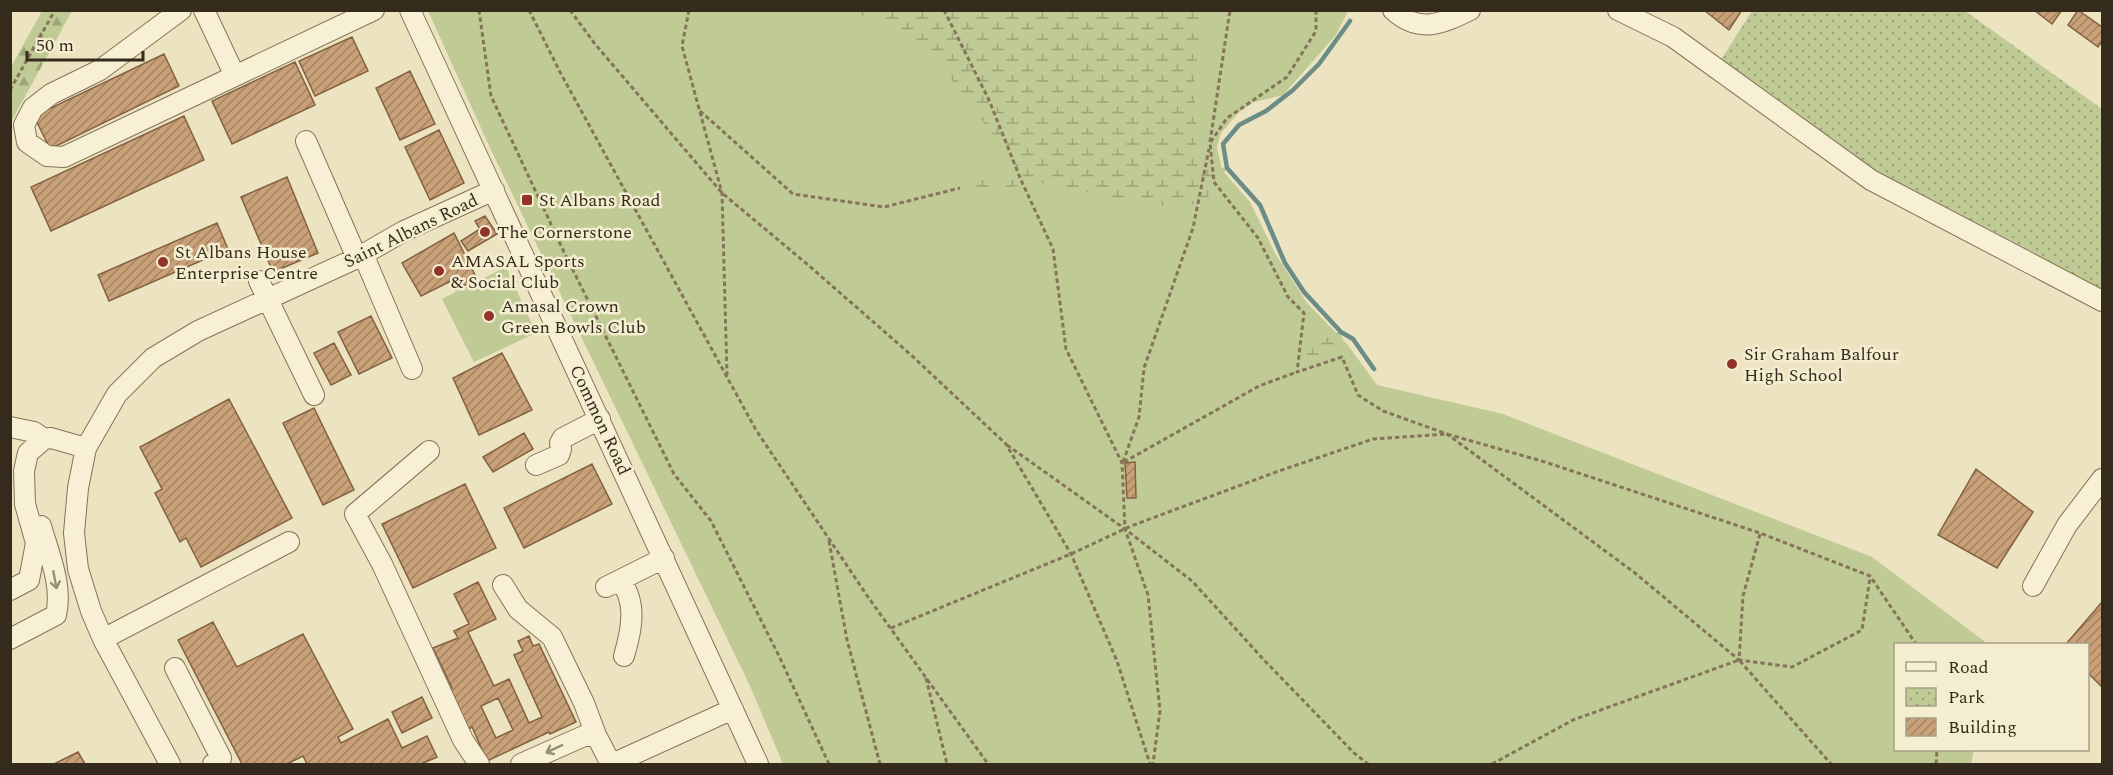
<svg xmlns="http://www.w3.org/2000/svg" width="2113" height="775" viewBox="0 0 2113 775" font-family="Spectral,serif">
  <defs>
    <pattern id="forest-firs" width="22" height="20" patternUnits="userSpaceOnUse" patternTransform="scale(1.5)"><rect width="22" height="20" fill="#bfca95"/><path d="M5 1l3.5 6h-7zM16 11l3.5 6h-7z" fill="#9ca479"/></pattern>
    <pattern id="wetland-marsh" width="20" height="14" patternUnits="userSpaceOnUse" patternTransform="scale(1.5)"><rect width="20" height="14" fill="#bfca95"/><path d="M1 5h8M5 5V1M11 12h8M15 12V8" fill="none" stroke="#9ca479"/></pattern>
    <pattern id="park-dots" width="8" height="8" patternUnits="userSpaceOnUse" patternTransform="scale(1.5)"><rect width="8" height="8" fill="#bfca95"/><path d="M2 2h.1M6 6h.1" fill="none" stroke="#9ca479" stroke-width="1.8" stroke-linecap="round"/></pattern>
    <pattern id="building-hatch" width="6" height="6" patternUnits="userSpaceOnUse" patternTransform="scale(1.5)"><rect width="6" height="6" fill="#c9a178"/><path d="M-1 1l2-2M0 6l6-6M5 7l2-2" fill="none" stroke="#a48362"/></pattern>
  </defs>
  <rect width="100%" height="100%" fill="#ece3c1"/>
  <path fill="#bfca95" d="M428 11H1348L1336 35 1283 95 1254 102 1238 113 1221 133 1217 147 1222 170 1250 202 1276 255 1307 303 1347 344 1377 385 1503 414 1872 557 1988 644H1896V750H1974L1971 764H783L750 686 491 150Z
    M506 267 536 333 474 362 442 299Z"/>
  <path fill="url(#forest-firs)" d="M42 11H72L11 122V67Z"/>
  <path fill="url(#wetland-marsh)" d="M840 11H1204L1194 82 1198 169 1227 168 1203 204 1158 206 1042 183 980 191 973 185 977 179 1023 176 944 69 887 20Z
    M1341 332 1343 341 1329 358 1307 367 1306 355 1323 336Z"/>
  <path fill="url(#park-dots)" d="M1752 11H1965L2102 109V292L1887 179 1717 66Z"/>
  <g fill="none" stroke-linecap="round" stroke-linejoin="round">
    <path stroke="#6b8c87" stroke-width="4.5" d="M1350 21 1319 64 1293 90 1266 111 1239 125 1223 144 1227 168 1260 205 1285 263 1304 292 1341 332 1353 339 1374 369"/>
  </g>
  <path fill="url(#building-hatch)" stroke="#836140" stroke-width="1.5" fill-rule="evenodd" d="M1704 10H1742L1729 30Z
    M2034 10H2062L2052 24Z
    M2078 10 2102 27V41L2098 47 2068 25Z
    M352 37 368 71 315 96 299 61Z
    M164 54 179 86 50 149 34 116Z
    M295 62 315 105 232 144 212 101Z
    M410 71 435 124 400 140 376 88Z
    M184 116 204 160 51 231 31 187Z
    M439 130 464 183 430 200 405 147Z
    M287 177 318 253 273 272 241 197Z
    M485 216 497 234 468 251 461 241 480 229 475 221Z
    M217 223 228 249 109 301 98 275Z
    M454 233 477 279 456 290 451 281 421 296 402 263Z
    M371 316 392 358 359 374 338 332Z
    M334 343 351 375 331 385 314 353Z
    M502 353 532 410 479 435 453 378Z
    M229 399 292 518 201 567 186 538 180 542 155 493 162 489 140 447Z
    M314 408 354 490 323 505 283 423Z
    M524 433 533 449 493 472 483 457Z
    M1135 462 1136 498H1127L1125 463Z
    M592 464 612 504 524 548 504 508Z
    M1976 469 2033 512 1997 568 1938 535Z
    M465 484 496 548 413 588 382 524Z
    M478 582 496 619 468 632 494 686 509 679 529 723 542 717 514 655 523 651 518 641 529 636 533 646 539 644 576 722 550 734 549 732 487 761 472 727 464 732 445 692 452 688 433 648 458 638 454 631 469 624 454 594ZM498 698 513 730 496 738 481 706Z
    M2102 602V687L2088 673V644H2066Z
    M213 622 237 667 303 634 353 729 338 737 341 743 388 719 402 748 427 736 437 757 421 764H307L303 756 287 764H242L178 640Z
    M422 697 432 718 402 733 392 712Z
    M78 752 85 764H54Z"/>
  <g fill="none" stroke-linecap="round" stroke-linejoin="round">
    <defs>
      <path id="minor" d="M181 10 100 70 51 94 33 108 24 125 27 142 47 156 64 157 374 10
        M204 10 235 76
        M410 10 758 764
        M1393 10C1419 34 1442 24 1470 10
        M1618 10 1673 37 1871 180 2102 301
        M306 141 357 258
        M363 254 412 369
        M259 281 314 395
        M10 427 34 432 44 439
        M429 451 355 514 382 564 463 740 479 764
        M536 465 559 455 561 449 560 443 563 438 600 419
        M621 580C623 585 628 592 629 598 635 616 629 639 624 656
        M503 585 518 609 552 637 584 703 596 735
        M2033 586 2067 525 2102 479
        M606 587 664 558
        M10 590 29 580 36 543 25 504 24 471 28 453 44 439 51 438 86 448
        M10 639 56 615C63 586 49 554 41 526
        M103 639 289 542
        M175 668 221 758 213 764
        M170 764 103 639 91 611 78 569 74 533 78 488 86 448 117 394 153 358 198 331 357 258 404 231 494 190
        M521 764 584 736 596 735 611 764
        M612 764 733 709"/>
    </defs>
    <use href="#minor" stroke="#857459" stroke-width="22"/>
    <path stroke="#857459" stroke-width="3" stroke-dasharray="4.5 3" stroke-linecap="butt" d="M479 10 491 96 564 252 674 474 711 521 779 656 829 764
      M529 10 560 72 756 430 868 597 988 764
      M570 10 595 44 722 193 807 264 910 354 1006 444 1071 554 1117 661 1150 764
      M689 10 682 46 722 193 727 375
      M944 10 989 100 1021 180 1053 249 1066 349 1122 463 1125 529 1148 595 1160 711 1153 764
      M1316 10V31L1287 77 1227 118 1210 143 1214 182 1258 238 1288 297 1304 313 1297 372 1342 357 1358 395 1383 411 1447 434 1635 573 1739 660
      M10 90 55 10
      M700 111 793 194 884 207 960 188
      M1210 142 1230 10
      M1007 445 1125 529 1192 581 1264 660 1354 753 1368 764
      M1123 462 1139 417 1144 368 1193 228 1209 149
      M1124 462 1259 386 1297 372
      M1760 534 1743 596 1739 660 1792 667 1862 630 1870 578
      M829 541 847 640 880 764
      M891 628 1071 554 1131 526 1276 472 1373 439 1447 434 1545 462 1760 533 1870 576 1916 644
      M926 678 947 764
      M1492 764 1573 720 1739 660 1831 764
      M1936 764 1937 750"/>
    <use href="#minor" stroke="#f8f0d4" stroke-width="20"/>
  </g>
  <defs><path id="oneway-shaft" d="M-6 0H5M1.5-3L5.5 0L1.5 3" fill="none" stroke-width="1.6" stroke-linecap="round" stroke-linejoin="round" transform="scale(1.5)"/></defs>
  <g stroke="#968e78">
    <use href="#oneway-shaft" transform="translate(55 580) rotate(79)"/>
    <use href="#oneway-shaft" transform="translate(554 749) rotate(155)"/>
  </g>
  <g fill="#92332b" stroke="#f4edd0" stroke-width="2">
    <rect x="521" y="194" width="12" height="12" rx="3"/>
    <circle cx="485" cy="232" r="6"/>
    <circle cx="163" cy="262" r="6"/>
    <circle cx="439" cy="271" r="6"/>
    <circle cx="489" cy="316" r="6"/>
    <circle cx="1732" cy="364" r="6"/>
  </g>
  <g text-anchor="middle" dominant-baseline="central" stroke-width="5" stroke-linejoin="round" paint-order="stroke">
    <g font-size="18" fill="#352b1d" stroke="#f4edd0" text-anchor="start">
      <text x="539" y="200">St Albans Road</text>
      <text x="497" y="232">The Cornerstone</text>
      <text x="175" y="252">St Albans House<tspan x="175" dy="21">Enterprise Centre</tspan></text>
      <text x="451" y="261">AMASAL Sports<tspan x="451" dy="21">&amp; Social Club</tspan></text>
      <text x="501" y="306">Amasal Crown<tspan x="501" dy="21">Green Bowls Club</tspan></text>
      <text x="1744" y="354">Sir Graham Balfour<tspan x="1744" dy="21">High School</tspan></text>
    </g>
    <g font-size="18" fill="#352b1d" stroke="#f4edd0">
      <text transform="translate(411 231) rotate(-26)">Saint Albans Road</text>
      <text transform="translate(600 420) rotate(65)">Common Road</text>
    </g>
  </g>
  <rect width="2113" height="775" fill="none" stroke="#352b1d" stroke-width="24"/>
  <rect x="1894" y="643" width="195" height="108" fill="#f4edd0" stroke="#a89f88" stroke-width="1.5"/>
  <rect x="1906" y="662" width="30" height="9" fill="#f8f0d4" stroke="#a89f88" stroke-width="1.5"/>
  <text x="1948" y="673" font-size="18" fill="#352b1d">Road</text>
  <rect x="1906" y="688" width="30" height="18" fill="url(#park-dots)" stroke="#a89f88" stroke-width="1.5"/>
  <text x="1948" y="703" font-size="18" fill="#352b1d">Park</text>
  <rect x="1906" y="718" width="30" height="18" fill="url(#building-hatch)" stroke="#a89f88" stroke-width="1.5"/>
  <text x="1948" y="733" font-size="18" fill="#352b1d">Building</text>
  <path d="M27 51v9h116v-9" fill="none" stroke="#352b1d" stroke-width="3"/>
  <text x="36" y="51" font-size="18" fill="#352b1d" stroke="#f4edd0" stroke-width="4.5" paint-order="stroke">50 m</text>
</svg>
